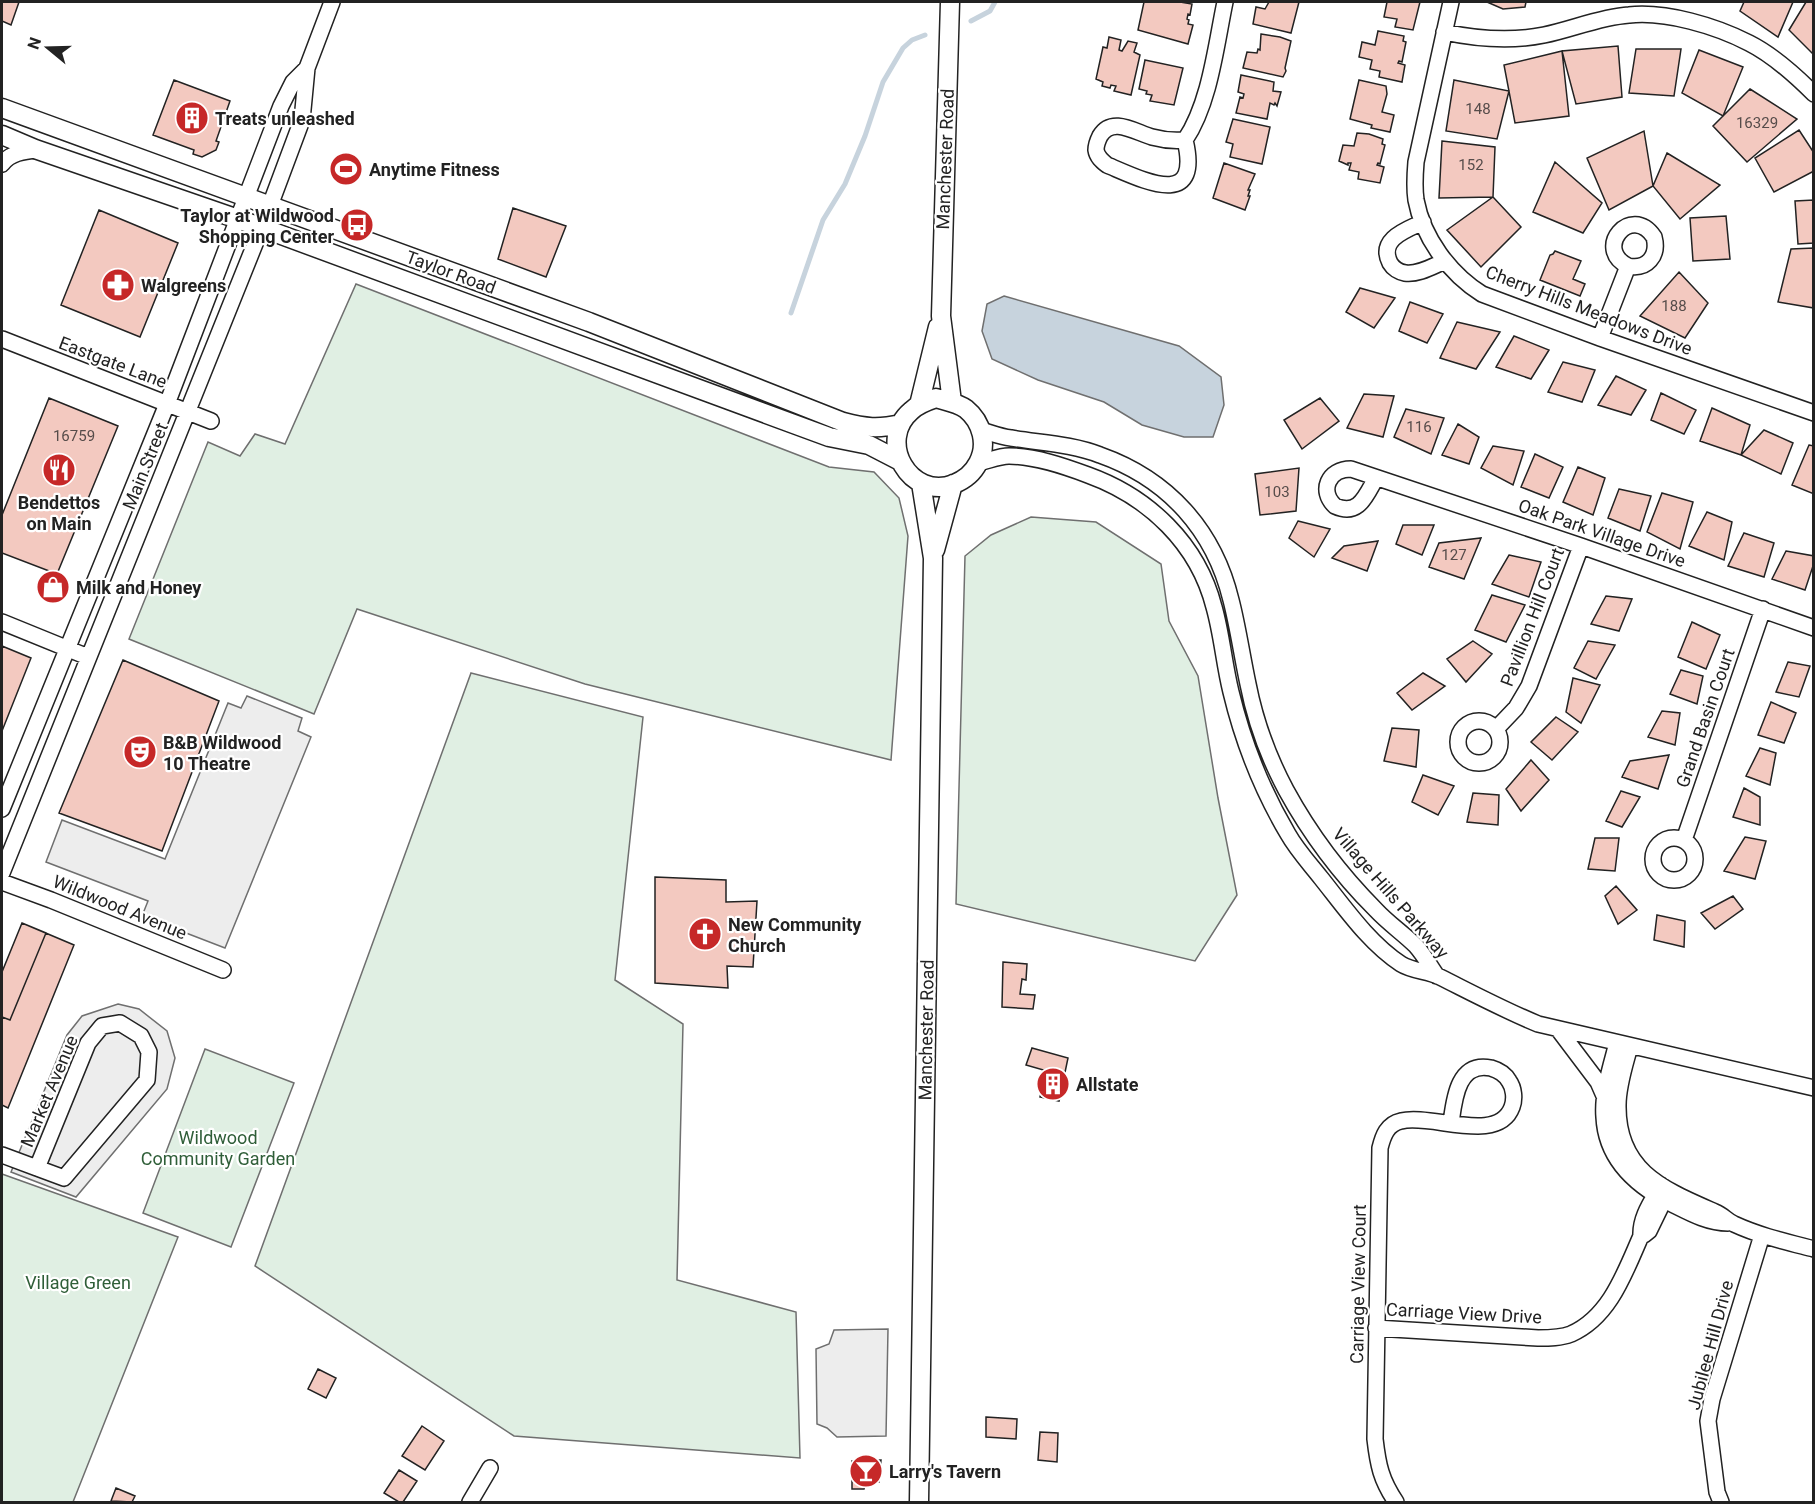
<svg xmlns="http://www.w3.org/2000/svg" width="1815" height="1504" viewBox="0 0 1815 1504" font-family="Roboto,sans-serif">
  <rect width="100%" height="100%" fill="#fff"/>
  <path fill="#e0efe3" stroke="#6f6f6f" stroke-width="1.5" d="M356 284 829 467 874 472 899 498 908 536 891 760 585 684 357 609 314 714 129 639 208 442 240 456 255 434 285 444Z
    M1031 517 1096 522 1161 564 1169 621 1198 676 1218 798 1237 895 1195 961 956 904 965 556 991 535Z
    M471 673 643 717 615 980 683 1024 677 1280 796 1312 800 1458 514 1436 255 1266Z
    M205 1049 294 1083 231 1247 143 1213Z
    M2 1174 178 1237 73 1502H2Z"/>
  <path fill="#ededed" stroke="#6f6f6f" stroke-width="1.5" d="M247 696 302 718 298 731 311 737 225 948 142 916 148 901 46 862 62 820 165 859 228 703 241 708Z
    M118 1004 139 1009 167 1031 175 1058 167 1089 76 1197 11 1172 67 1035 82 1016Z
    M888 1329 886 1436 837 1437 827 1428 817 1424 816 1349 829 1344 834 1330Z"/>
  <path fill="#c7d3dd" stroke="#6f6f6f" stroke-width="1.5" d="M1004 296 1179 346 1221 377 1224 405 1213 437H1184L1142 425 1104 402 1038 380 992 359 982 331 987 304Z"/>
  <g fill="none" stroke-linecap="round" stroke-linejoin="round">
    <path stroke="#c7d3dd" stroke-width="5" d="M971 21 990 11 995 2
      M791 313 823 220 845 184 865 136 883 82 903 48 912 40 925 35"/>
  </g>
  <path fill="#f3c9c0" stroke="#222" stroke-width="1.5" d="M2 2H19L11 25 2 21Z
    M1144 2H1180L1192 4 1190 15 1188 14 1187 19 1189 20 1188 24 1193 25 1188 44 1138 30Z
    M1269 2H1299L1291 33 1253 24 1256 7 1265 9Z
    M1387 2H1420L1413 30 1395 27 1397 19 1384 17Z
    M1487 2H1526L1525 7 1503 9Z
    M1744 2H1793L1778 37 1740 11Z
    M1806 2H1814V55L1789 30Z
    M1378 31 1404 36 1403 41 1406 42 1402 62 1399 61 1398 63 1405 65 1402 82 1379 77 1380 71 1370 69 1372 60 1359 57 1362 42 1375 45Z
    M1261 34 1280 37 1291 41 1285 68 1286 71 1283 77 1243 68 1247 52 1257 53 1258 49 1260 50Z
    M1109 37 1121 40 1119 50 1122 51 1128 41 1137 43 1134 52 1140 55 1131 95 1114 91 1116 86 1111 85 1110 88 1102 86 1103 82 1096 79 1103 47 1107 48Z
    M1618 46 1622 97 1576 104 1562 51Z
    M1636 49H1681L1674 96 1629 93Z
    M1699 50 1743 67 1723 116 1682 93Z
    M1562 51 1569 116 1515 123 1504 65Z
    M1145 60 1183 68 1174 105 1150 101 1152 95 1146 94 1147 91 1139 89Z
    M1241 75 1274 82 1273 91 1281 92 1277 106 1275 103 1274 105 1270 103 1267 119 1236 113 1240 97 1243 98 1244 94 1238 92Z
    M174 80 230 101 216 141 219 142 216 150 202 157 193 154 194 150 153 135Z
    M1359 80 1386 86 1387 94 1382 112 1394 115 1390 132 1371 128 1372 125 1350 119Z
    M1454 80 1509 91 1497 139 1446 131Z
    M1750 89 1797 119 1747 162 1713 126Z
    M1233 119 1270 127 1262 164 1230 157 1233 144 1226 142Z
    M1799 130 1814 153V171L1774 192 1755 158Z
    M1644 131 1653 186 1609 210 1587 158Z
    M1357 133 1369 134 1383 139 1382 144 1385 145 1380 164 1378 163 1377 165 1384 167 1380 183 1358 179 1359 172 1349 170 1351 163H1348V165L1339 161 1343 145 1354 146Z
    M1442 141 1495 147 1493 197 1439 198Z
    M1667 153 1720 185 1680 219 1653 186Z
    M1555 162 1602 203 1583 233 1533 212Z
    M1224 163 1255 174 1248 190H1250L1248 196H1250L1245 210 1213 198Z
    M1493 197 1521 227 1481 267 1447 230Z
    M1814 200V243L1798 244 1795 201Z
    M513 208 566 226 546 277 498 259Z
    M99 210 178 243 140 337 61 305Z
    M1726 216 1730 259 1693 261 1690 218Z
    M1814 248V308L1778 302 1791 249Z
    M1555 251 1581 261 1573 279 1585 284 1580 296 1540 280 1550 255 1553 254Z
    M1679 272 1708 303 1685 338 1640 316Z
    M1360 288 1395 298 1374 328 1346 312Z
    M1410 302 1443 314 1427 343 1399 331Z
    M1457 322 1500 332 1476 369 1440 358Z
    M1514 336 1549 350 1531 379 1496 367Z
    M1563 362 1595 370 1582 402 1548 392Z
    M1616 376 1646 390 1631 415 1598 405Z
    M1661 393 1696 410 1684 434 1651 420Z
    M1364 394 1394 396 1383 437 1347 428Z
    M49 398 118 426 57 574 2 553V515Z
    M1320 398 1339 421 1302 449 1284 420Z
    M1712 408 1750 425 1741 455 1700 441Z
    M1406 409 1444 418 1431 454 1394 437Z
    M1458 424 1479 437 1469 464 1442 455Z
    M1764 430 1793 443 1781 474 1741 455Z
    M1809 445 1814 446V494L1792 485Z
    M1493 446 1524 451 1513 485 1481 468Z
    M1535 454 1563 467 1549 498 1521 487Z
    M1578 467 1605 478 1593 515 1563 502Z
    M1299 468 1296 511 1260 515 1255 474Z
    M1619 489 1651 496 1640 531 1608 518Z
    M1662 493 1693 502 1680 549 1647 532Z
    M1707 512 1732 522 1724 560 1689 546Z
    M1298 521 1330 529 1314 557 1289 538Z
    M1403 525H1434L1422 555 1396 544Z
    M1744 533 1774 543 1764 577 1728 566Z
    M1481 538 1464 579 1429 567 1439 543Z
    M1378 541 1367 571 1332 558 1344 546Z
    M1786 551 1814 556V563L1805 590 1772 579Z
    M1509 555 1541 562 1529 597 1492 584Z
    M1492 595 1525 605 1506 642 1475 630Z
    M1606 596 1632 599 1619 631 1591 624Z
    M1692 622 1720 635 1706 669 1678 657Z
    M1473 641 1492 654 1466 682 1447 659Z
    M1588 641 1615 645 1596 679 1574 668Z
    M2 646 31 658 2 731Z
    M123 660 219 701 162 851 59 813Z
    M1788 662 1810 666 1799 697 1776 692Z
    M1681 670 1703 676 1697 704 1670 694Z
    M1423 673 1445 686 1412 710 1397 693Z
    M1573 678 1600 685 1581 723 1566 712Z
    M1771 702 1796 713 1784 743 1758 735Z
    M1662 711 1680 713 1675 745 1648 737Z
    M1556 717 1578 732 1552 760 1531 742Z
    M1392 728 1419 730 1416 767 1384 761Z
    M1760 748 1776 753 1770 785 1746 776Z
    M1669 755 1658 789 1622 777 1630 761Z
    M1531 760 1549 780 1521 811 1506 789Z
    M1423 775 1454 786 1438 815 1412 802Z
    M1744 788 1760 797V825L1733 817Z
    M1621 791 1640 797 1622 827 1606 821Z
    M1473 793 1499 795 1498 825 1467 822Z
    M1745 837 1766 841 1755 879 1724 871Z
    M1595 838H1619L1615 871 1588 869Z
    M655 877 726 880V902L757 901 753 967 727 966 728 988 655 983Z
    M1616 886 1637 910 1618 924 1605 896Z
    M1733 896 1743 909 1715 929 1701 913Z
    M1657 915 1685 921 1684 947 1654 940Z
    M22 923 74 945 8 1108 2 1105V972Z
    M22 923 46 933 10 1020 2 1017V972Z
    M1003 962 1027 964 1026 980 1022 979 1020 994 1035 995 1033 1009 1002 1007Z
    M1032 1048 1068 1058 1059 1101 1040 1097 1047 1071 1026 1065Z
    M318 1369 336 1378 326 1398 308 1389Z
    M986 1417 1017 1419 1016 1439 986 1437Z
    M422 1426 444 1441 425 1470 402 1456Z
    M1040 1432 1058 1433 1057 1462 1038 1460Z
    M881 1460 879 1482H866L864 1489H852V1461Z
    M399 1470 417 1481 403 1502H399L384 1493Z
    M116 1488 135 1496 132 1502 111 1501Z"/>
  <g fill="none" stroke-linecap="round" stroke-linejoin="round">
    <defs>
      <path id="minor" d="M1451 2 1416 162C1415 174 1414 187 1416 200 1423 238 1450 274 1482 294L1600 338 1814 413
        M1444 32C1477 39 1510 42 1544 35 1573 29 1600 17 1629 15 1666 11 1716 26 1749 43 1773 55 1794 74 1814 94
        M307 68 332 2
        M1185 140C1174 141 1163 140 1152 137 1135 132 1112 116 1100 136 1098 140 1096 146 1096 150 1097 157 1102 161 1107 165 1143 180 1202 211 1185 140 1210 103 1216 45 1225 2
        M2 164C10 153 24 151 37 150
        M1423 222C1406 230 1378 239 1390 263 1393 268 1399 272 1405 273 1418 275 1433 266 1445 261
        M1600 338 1628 266C1647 270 1659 256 1654 237 1631 203 1593 249 1628 266
        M2 339 211 421
        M981 430C991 433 1001 437 1011 438 1041 443 1072 444 1100 455 1168 479 1214 530 1231 600 1238 627 1242 656 1248 684 1255 720 1269 758 1286 790 1310 834 1341 875 1376 910 1388 923 1404 934 1416 946 1424 955 1430 966 1437 976
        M978 463C988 461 999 456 1009 456 1035 456 1064 466 1088 475 1149 497 1198 544 1214 607 1222 635 1224 664 1231 692 1243 742 1262 790 1288 834 1297 850 1310 864 1321 878 1345 908 1369 943 1401 964 1412 971 1428 971 1440 977 1472 993 1504 1010 1538 1024L1814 1088
        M1376 478C1366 495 1359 517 1335 506 1319 491 1328 469 1351 469L1581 546 1814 628
        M2 622 88 657
        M1458 742a21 21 0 1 1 42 0a21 21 0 1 1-42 0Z
        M1496 729 1516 708 1529 686 1581 546
        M2 809 167 404 281 106 293 82 307 68 302 120 265 219 2 873
        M1653 859a21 21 0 1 1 42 0a21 21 0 1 1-42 0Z
        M1684 840 1763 609
        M2 882 51 900 223 970
        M120 1023 141 1036 149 1052 147 1080 64 1178 37 1168 88 1043 102 1026Z
        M1558 1029 1598 1082 1605 1098
        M1617 1043C1611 1066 1602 1093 1604 1117 1606 1160 1636 1186 1672 1204 1690 1213 1708 1223 1728 1223
        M1630 1046C1625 1065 1618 1085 1618 1105 1617 1171 1663 1189 1715 1212 1723 1215 1727 1221 1734 1224 1760 1236 1787 1242 1814 1249
        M2 1155 37 1168
        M1644 1235 1649 1231 1667 1194
        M1376 1328 1538 1338C1549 1338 1561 1338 1571 1334 1610 1317 1625 1272 1641 1236 1640 1217 1652 1201 1661 1185
        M470 1502 490 1468
        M1396 1502C1381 1480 1378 1465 1375 1439L1380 1148C1383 1136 1387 1124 1401 1121 1431 1113 1498 1145 1512 1107 1515 1099 1514 1088 1509 1081 1505 1074 1498 1070 1491 1068 1457 1061 1454 1101 1451 1123
        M1721 1502 1717 1492 1708 1421 1712 1399 1762 1235"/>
      <path id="tertiary" d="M950 2 941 316 952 402
        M2 108 589 322 843 422C866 428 878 429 901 424
        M2 135 35 149 238 219 829 437 869 445 900 461
        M936 398C946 401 958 403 966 409 982 422 988 445 978 463 973 473 964 480 954 484 910 501 876 441 911 411 918 404 927 401 936 398Z
        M919 405 938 327
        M935 550 953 484
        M919 1502 933 558 921 483"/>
    </defs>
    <use href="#minor" stroke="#222" stroke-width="18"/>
    <use href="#tertiary" stroke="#222" stroke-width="21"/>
    <use href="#minor" stroke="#fff" stroke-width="15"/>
    <use href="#tertiary" stroke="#fff" stroke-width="18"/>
  </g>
  <defs>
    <symbol id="building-disc" viewBox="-11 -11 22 22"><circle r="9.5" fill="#c62828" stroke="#fff"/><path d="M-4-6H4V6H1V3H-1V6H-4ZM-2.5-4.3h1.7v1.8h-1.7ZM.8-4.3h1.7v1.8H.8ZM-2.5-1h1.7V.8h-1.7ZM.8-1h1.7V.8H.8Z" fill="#fff"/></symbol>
    <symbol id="stadium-disc" viewBox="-11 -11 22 22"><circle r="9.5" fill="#c62828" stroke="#fff"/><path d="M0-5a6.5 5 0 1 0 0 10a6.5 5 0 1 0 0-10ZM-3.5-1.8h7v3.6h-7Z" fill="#fff"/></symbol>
    <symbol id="bus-disc" viewBox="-11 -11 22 22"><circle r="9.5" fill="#c62828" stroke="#fff"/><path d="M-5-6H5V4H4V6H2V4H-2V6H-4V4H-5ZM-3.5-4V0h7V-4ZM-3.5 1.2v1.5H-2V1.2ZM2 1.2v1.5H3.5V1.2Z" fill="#fff"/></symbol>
    <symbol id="pharmacy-disc" viewBox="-11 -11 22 22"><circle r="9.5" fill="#c62828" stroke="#fff"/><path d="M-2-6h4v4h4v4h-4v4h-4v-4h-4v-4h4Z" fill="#fff"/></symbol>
    <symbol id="restaurant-disc" viewBox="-11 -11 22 22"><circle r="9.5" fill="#c62828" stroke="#fff"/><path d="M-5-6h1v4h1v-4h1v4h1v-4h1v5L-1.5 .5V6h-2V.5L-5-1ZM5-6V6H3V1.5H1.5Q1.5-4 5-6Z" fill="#fff"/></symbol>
    <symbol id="shop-disc" viewBox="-11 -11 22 22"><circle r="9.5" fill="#c62828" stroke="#fff"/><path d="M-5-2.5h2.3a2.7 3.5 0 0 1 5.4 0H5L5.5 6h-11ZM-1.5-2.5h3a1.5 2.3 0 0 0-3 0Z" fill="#fff"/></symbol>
    <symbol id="theatre-disc" viewBox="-11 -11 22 22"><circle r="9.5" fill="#c62828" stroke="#fff"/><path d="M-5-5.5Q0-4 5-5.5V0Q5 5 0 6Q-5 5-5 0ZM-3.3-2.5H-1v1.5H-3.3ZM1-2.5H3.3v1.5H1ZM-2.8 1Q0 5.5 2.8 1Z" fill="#fff"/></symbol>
    <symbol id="church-disc" viewBox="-11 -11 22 22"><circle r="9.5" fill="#c62828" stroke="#fff"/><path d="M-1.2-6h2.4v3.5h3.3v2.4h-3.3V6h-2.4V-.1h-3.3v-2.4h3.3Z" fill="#fff"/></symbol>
    <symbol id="bar-disc" viewBox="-11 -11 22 22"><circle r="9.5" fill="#c62828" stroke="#fff"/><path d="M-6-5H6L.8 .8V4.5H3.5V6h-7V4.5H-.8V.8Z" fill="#fff"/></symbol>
  </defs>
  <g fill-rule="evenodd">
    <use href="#building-disc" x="173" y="99" width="38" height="38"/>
    <use href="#stadium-disc" x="327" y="150" width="38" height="38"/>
    <use href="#bus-disc" x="338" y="206" width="38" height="38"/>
    <use href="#pharmacy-disc" x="99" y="266" width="38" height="38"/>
    <use href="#restaurant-disc" x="40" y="451" width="38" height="38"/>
    <use href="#shop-disc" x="34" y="568" width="38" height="38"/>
    <use href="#theatre-disc" x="121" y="733" width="38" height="38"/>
    <use href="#church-disc" x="686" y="915" width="38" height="38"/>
    <use href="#building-disc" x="1034" y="1065" width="38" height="38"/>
    <use href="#bar-disc" x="847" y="1452" width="38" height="38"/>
  </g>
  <g text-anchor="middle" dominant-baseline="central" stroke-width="4.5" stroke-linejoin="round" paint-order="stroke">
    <g font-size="15" fill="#564c4a">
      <text x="1478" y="109">148</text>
      <text x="1757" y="123">16329</text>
      <text x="1471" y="165">152</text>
      <text x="1674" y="306">188</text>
      <text x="1419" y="427">116</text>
      <text x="74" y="436">16759</text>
      <text x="1277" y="492">103</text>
      <text x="1454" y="555">127</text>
    </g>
    <g font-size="18" font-weight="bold" fill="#222" stroke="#fff" text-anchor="start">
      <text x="215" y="118">Treats unleashed</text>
      <text x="369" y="169">Anytime Fitness</text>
      <text x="334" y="215" text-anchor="end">Taylor at Wildwood<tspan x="334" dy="21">Shopping Center</tspan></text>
      <text x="141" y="285">Walgreens</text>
      <text x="59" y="502" text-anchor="middle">Bendettos<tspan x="59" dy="21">on Main</tspan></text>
      <text x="76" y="587">Milk and Honey</text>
      <text x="163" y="742">B&amp;B Wildwood<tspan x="163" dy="21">10 Theatre</tspan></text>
      <text x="728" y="924">New Community<tspan x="728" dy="21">Church</tspan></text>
      <text x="1076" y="1084">Allstate</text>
      <text x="889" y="1471">Larry's Tavern</text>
    </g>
    <g font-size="18" fill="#222" stroke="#fff">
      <text transform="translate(945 159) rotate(-88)">Manchester Road</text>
      <text transform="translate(451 272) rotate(20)">Taylor Road</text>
      <text transform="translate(1589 310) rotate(21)">Cherry Hills Meadows Drive</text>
      <text transform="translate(113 362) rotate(21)">Eastgate Lane</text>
      <text transform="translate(145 466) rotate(-68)">Main Street</text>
      <text transform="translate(1602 533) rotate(19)">Oak Park Village Drive</text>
      <text transform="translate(1532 617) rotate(-69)">Pavillion Hill Court</text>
      <text transform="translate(1705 718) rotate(-71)">Grand Basin Court</text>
      <text transform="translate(1391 893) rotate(49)">Village Hills Parkway</text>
      <text transform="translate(120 907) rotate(22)">Wildwood Avenue</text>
      <text transform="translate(926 1030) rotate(-89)">Manchester Road</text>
      <text transform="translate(49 1091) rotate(-67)">Market Avenue</text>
      <text transform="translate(1358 1284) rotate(-89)">Carriage View Court</text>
      <text transform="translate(1464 1313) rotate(3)">Carriage View Drive</text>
      <text transform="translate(1710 1345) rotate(-75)">Jubilee Hill Drive</text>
    </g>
    <g font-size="18" fill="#2f5e38" stroke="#fff">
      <text x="218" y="1137">Wildwood<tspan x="218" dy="21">Community Garden</tspan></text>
      <text x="78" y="1282">Village Green</text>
    </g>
  </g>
  <rect width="1815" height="1504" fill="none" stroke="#222222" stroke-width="6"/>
  <g transform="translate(48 48) rotate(289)" stroke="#ffffff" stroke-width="4.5" paint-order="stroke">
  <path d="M0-4.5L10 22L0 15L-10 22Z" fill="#222222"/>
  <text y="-9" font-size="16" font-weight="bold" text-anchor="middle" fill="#222222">N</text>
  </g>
</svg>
